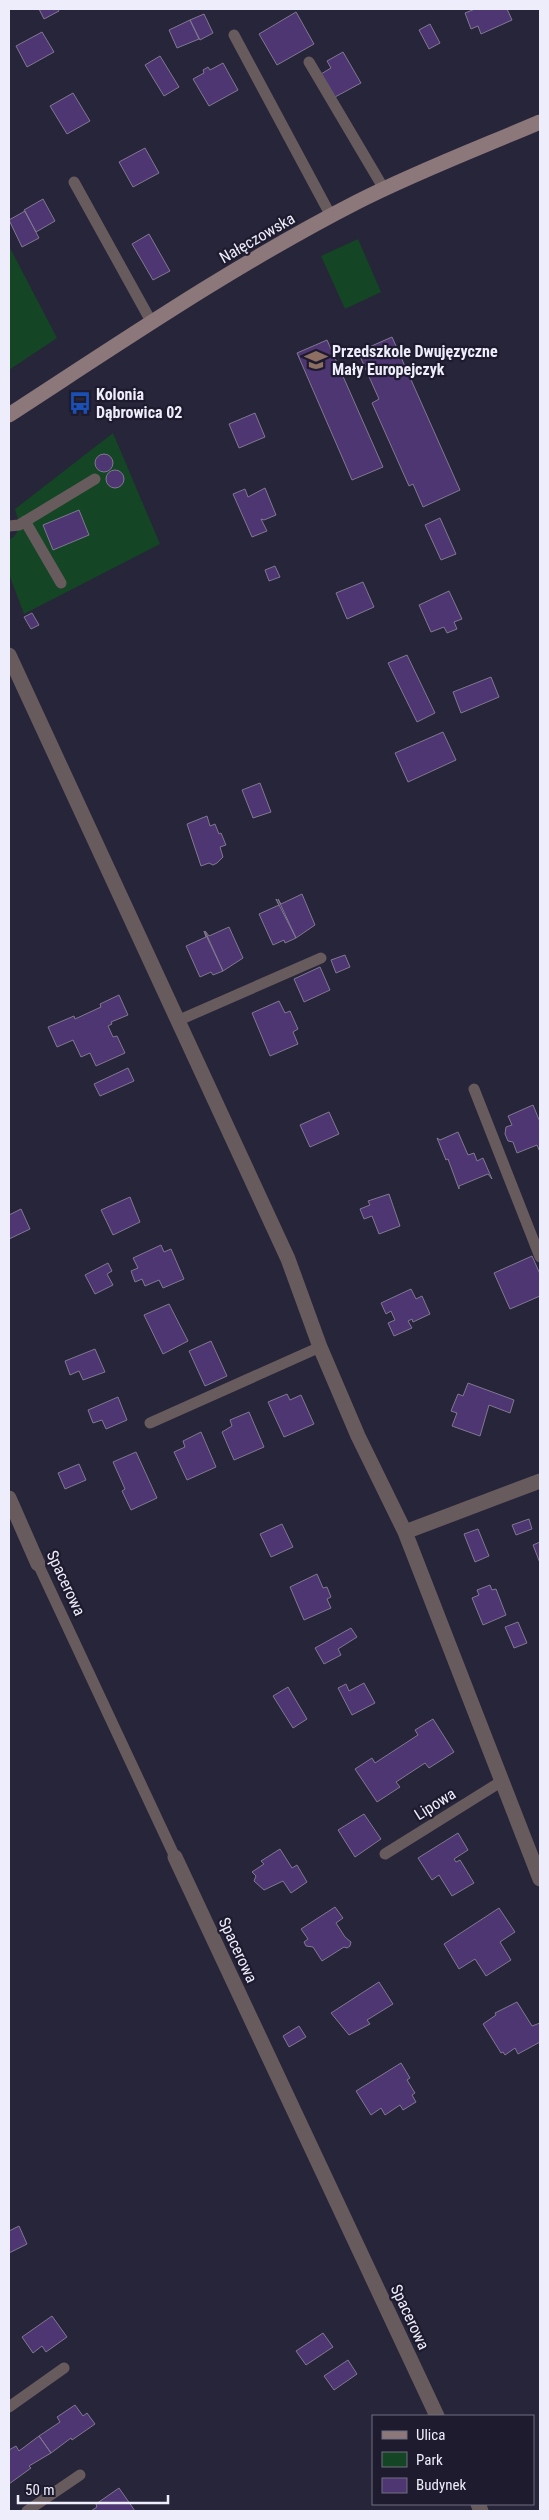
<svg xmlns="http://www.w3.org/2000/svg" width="549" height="2520" viewBox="0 0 549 2520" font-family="'Roboto Condensed',sans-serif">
  <rect width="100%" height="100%" fill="#272539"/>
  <path fill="#144524" d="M358 239 381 292 345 309 321 256Z
    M9 246 57 338 9 370Z
    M113 433 160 544 24 614 9 574V540C21 533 19 522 15 509Z"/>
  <path fill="#4e3673" stroke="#807890" d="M39 9H58L59 11 44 19Z
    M475 9H507L512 20 481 34 478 26 471 29 465 13Z
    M296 12 314 44 277 65 259 34Z
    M204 14 213 33 200 40 190 20Z
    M190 20 199 39 177 48 169 30Z
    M430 24 440 43 429 49 419 30Z
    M42 32 54 52 27 67 16 46Z
    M343 52 361 83 335 97 321 74 331 68 327 61Z
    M160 56 179 87 164 96 145 65Z
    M223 63 238 90 209 106 193 79 204 73 203 70 208 67 210 70Z
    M73 93 90 121 67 134 50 106Z
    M145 148 159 173 133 187 119 162Z
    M43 199 55 221 36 232 24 210Z
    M25 211 39 238 22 247 9 220Z
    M149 234 170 271 153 280 132 244Z
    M392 337 460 490 423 507 413 484 409 486 372 403 379 399 358 352Z
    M327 340 383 467 352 480 297 353Z
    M255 413 265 437 239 448 229 424Z
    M95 463a9 9 0 1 1 18 0a9 9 0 1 1-18 0Z
    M106 479a9 9 0 1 1 18 0a9 9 0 1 1-18 0Z
    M265 488 276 515 264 520 261 519 267 531 252 537 233 494 245 489 248 497Z
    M79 510 89 535 53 550 43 525Z
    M440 518 456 554 441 560 425 525Z
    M275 566 280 577 269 581 265 570Z
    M363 582 374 607 347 619 336 593Z
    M449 591 462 619 454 622 457 629 447 633 444 627 431 632 419 605Z
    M32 613 39 625 31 629 24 617Z
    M407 655 435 713 417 722 388 663Z
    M491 677 499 697 461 713 453 692Z
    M443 732 456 760 408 782 395 753Z
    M260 783 271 812 253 818 242 790Z
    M207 816 210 826 215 824 219 834 221 833 226 845 220 847 223 857 217 863 213 865 209 863 201 866 187 824Z
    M302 894 315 925 296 938 278 899 281 904Z
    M276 899 296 938 285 943 284 940 273 945 259 914 279 905Z
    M229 927 243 958 223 971 205 931 209 936Z
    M204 931 223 971 213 975 211 972 200 977 186 946 206 937Z
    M345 955 350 967 336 973 331 960Z
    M320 967 330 990 304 1002 294 979Z
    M119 995 128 1015 111 1022 112 1024 108 1026 113 1037 117 1036 125 1053 96 1066 90 1053 81 1057 73 1040 57 1047 48 1027 74 1016 75 1019 101 1007 100 1004Z
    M279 1001 285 1013 290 1011 298 1029 293 1032 298 1044 270 1056 252 1013Z
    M128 1068 134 1081 100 1096 94 1084Z
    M533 1105 540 1122V1152L537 1145 517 1153 513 1142 508 1141 505 1134 506 1127 512 1125 508 1116Z
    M329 1112 339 1134 310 1147 300 1125Z
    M458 1132 468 1155 474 1153 477 1161 483 1158 492 1179 488 1174 459 1186V1189L448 1159 446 1160 437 1138 440 1140Z
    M389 1194 400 1226 379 1234 372 1216 364 1219 360 1209 370 1205 368 1201Z
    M130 1197 140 1222 113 1235 101 1210Z
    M21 1209 30 1229 9 1239V1215Z
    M161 1245 164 1252 171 1249 184 1279 163 1288 159 1280 145 1286 142 1279 135 1282 131 1271 138 1268 133 1258Z
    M532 1256 540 1274V1296L510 1309 494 1273Z
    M108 1263 112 1271 107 1274 113 1285 95 1294 85 1275Z
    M411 1289 416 1299 422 1296 430 1314 413 1322 412 1319 408 1321 412 1328 394 1336 388 1323 395 1320 391 1311 386 1314 381 1303Z
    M169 1304 188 1341 163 1354 144 1315Z
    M211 1341 227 1376 205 1386 189 1351Z
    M95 1349 105 1372 83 1380 79 1371 70 1375 65 1361Z
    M468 1383 514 1400 510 1413 489 1405 480 1436 452 1426 457 1413 451 1411 458 1394 463 1396Z
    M287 1394 290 1400 301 1395 314 1424 284 1437 268 1402Z
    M118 1397 127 1420 106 1429 102 1420 93 1423 88 1410Z
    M249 1412 264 1447 234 1460 222 1432 232 1426 230 1420Z
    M201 1432 216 1467 187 1480 174 1452 185 1447 183 1441Z
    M136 1452 157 1498 131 1510 122 1491 125 1489 113 1462Z
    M79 1464 86 1480 65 1489 58 1473Z
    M529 1519 532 1529 516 1535 512 1525Z
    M282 1524 293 1547 271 1557 260 1534Z
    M478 1529 489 1556 475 1562 464 1534Z
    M540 1542V1563L533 1545Z
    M317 1574 323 1588 327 1587 331 1597 327 1599 331 1608 304 1620 290 1587Z
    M490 1585 492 1590 496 1589 506 1615 483 1625 472 1598 479 1595 477 1590Z
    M518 1622 527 1643 514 1648 505 1627Z
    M351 1628 357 1637 338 1649 341 1655 324 1664 315 1648Z
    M364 1683 375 1703 352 1715 338 1688 346 1684 349 1691Z
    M288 1687 307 1719 293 1728 273 1696Z
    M433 1719 454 1752 429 1768 425 1763 396 1782 400 1787 377 1802 355 1769 372 1758 375 1763 418 1735 415 1730Z
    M364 1814 381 1839 355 1857 338 1830Z
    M458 1833 468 1850 454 1859 456 1862 460 1860 474 1883 452 1896 439 1875 432 1880 418 1858Z
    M280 1849 292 1868 297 1865 307 1882 291 1893 283 1881 264 1890 254 1881 256 1876 252 1872 264 1864 261 1861Z
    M335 1907 343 1918 336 1923 345 1937 351 1942 350 1946 347 1948 344 1947 322 1961 313 1947 306 1946 304 1942 308 1939 301 1929Z
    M499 1908 515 1932 500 1942 511 1960 486 1976 475 1959 459 1969 444 1944Z
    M379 1982 393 2004 367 2020 370 2024 349 2035 331 2013Z
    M517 2002 532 2026 540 2023V2042L518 2054 515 2048 505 2055 503 2052 501 2053 483 2024 496 2015 495 2013Z
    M299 2026 306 2037 289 2047 283 2036Z
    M401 2063 410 2078 407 2080 415 2093 412 2095 416 2102 403 2110 400 2105 385 2115 381 2108 371 2115 356 2091Z
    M19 2226 27 2244 9 2253V2231Z
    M52 2316 67 2337 46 2352 42 2346 33 2353 22 2337Z
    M323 2333 333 2347 306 2365 296 2351Z
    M348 2360 357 2374 334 2390 324 2376Z
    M75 2405 83 2416 87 2413 95 2424 72 2440 71 2438 51 2453 39 2436 60 2422 57 2417Z
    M39 2436 51 2453 29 2466 31 2468 9 2484V2450L16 2446 19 2451Z
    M119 2488 135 2511H91L97 2507 96 2504Z"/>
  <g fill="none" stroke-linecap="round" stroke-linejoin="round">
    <path stroke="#685b5d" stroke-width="11" d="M234 35 331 216
      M309 62 384 189
      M74 182 152 323
      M25 521 61 583
      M9 526 19 525 95 479
      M177 1021 321 958
      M474 1089 540 1257
      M150 1423 320 1347
      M38 1564 175 1857
      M385 1854 502 1781
      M9 2407 64 2368
      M27 2511 80 2475"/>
    <path stroke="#685b5d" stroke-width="15" d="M9 655 288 1259 320 1347 358 1436 405 1532 540 1879
      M9 1498 38 1564
      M405 1532 540 1481
      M175 1857 437 2416
      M478 2504 481 2511"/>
    <path stroke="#8c777a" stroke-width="15" d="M9 415C123 341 236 264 357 202 416 172 479 148 540 122"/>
  </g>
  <defs>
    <symbol id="school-bare" viewBox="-9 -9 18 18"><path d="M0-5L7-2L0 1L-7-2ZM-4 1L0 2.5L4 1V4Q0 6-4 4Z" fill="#8d6e63" stroke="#1e1b2f" stroke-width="2.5" paint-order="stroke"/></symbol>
    <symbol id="bus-bare" viewBox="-9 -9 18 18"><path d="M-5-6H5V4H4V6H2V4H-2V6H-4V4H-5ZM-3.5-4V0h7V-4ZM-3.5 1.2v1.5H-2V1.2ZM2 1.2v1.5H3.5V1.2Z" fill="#1a4fb4" stroke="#1e1b2f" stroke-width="2.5" paint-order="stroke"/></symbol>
  </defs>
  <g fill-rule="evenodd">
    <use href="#school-bare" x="300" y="344" width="32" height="32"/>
    <use href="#bus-bare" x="64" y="387" width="32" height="32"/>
  </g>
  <g text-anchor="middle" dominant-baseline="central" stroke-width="4.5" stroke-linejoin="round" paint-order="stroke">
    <g font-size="16" fill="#eeedfb" stroke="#1e1b2f">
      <text transform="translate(257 238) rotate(-30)">Nałęczowska</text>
      <text transform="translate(66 1583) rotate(65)">Spacerowa</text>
      <text transform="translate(435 1804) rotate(-32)">Lipowa</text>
      <text transform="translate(238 1950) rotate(65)">Spacerowa</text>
      <text transform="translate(410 2317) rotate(65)">Spacerowa</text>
    </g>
    <g font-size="16" font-weight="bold" fill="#eeedfb" stroke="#1e1b2f" text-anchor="start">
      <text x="332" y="351">Przedszkole Dwujęzyczne<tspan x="332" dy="18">Mały Europejczyk</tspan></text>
      <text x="96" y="394">Kolonia<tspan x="96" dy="18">Dąbrowica 02</tspan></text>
    </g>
  </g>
  <rect width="549" height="2520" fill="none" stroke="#eeedfb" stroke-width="20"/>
  <rect x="372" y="2415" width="162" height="90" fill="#1e1b2f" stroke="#716f81"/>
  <rect x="382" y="2431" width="25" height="8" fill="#8c777a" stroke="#716f81"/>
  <text x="416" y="2440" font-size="15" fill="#eeedfb">Ulica</text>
  <rect x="382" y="2452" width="25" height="15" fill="#144524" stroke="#716f81"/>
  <text x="416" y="2465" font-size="15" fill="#eeedfb">Park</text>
  <rect x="382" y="2478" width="25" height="15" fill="#4e3673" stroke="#716f81"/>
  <text x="416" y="2490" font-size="15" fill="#eeedfb">Budynek</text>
  <path d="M18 2495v8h150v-8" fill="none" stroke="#eeedfb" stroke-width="2.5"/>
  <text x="25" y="2495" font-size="15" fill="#eeedfb" stroke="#1e1b2f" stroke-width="4" paint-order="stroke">50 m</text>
</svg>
